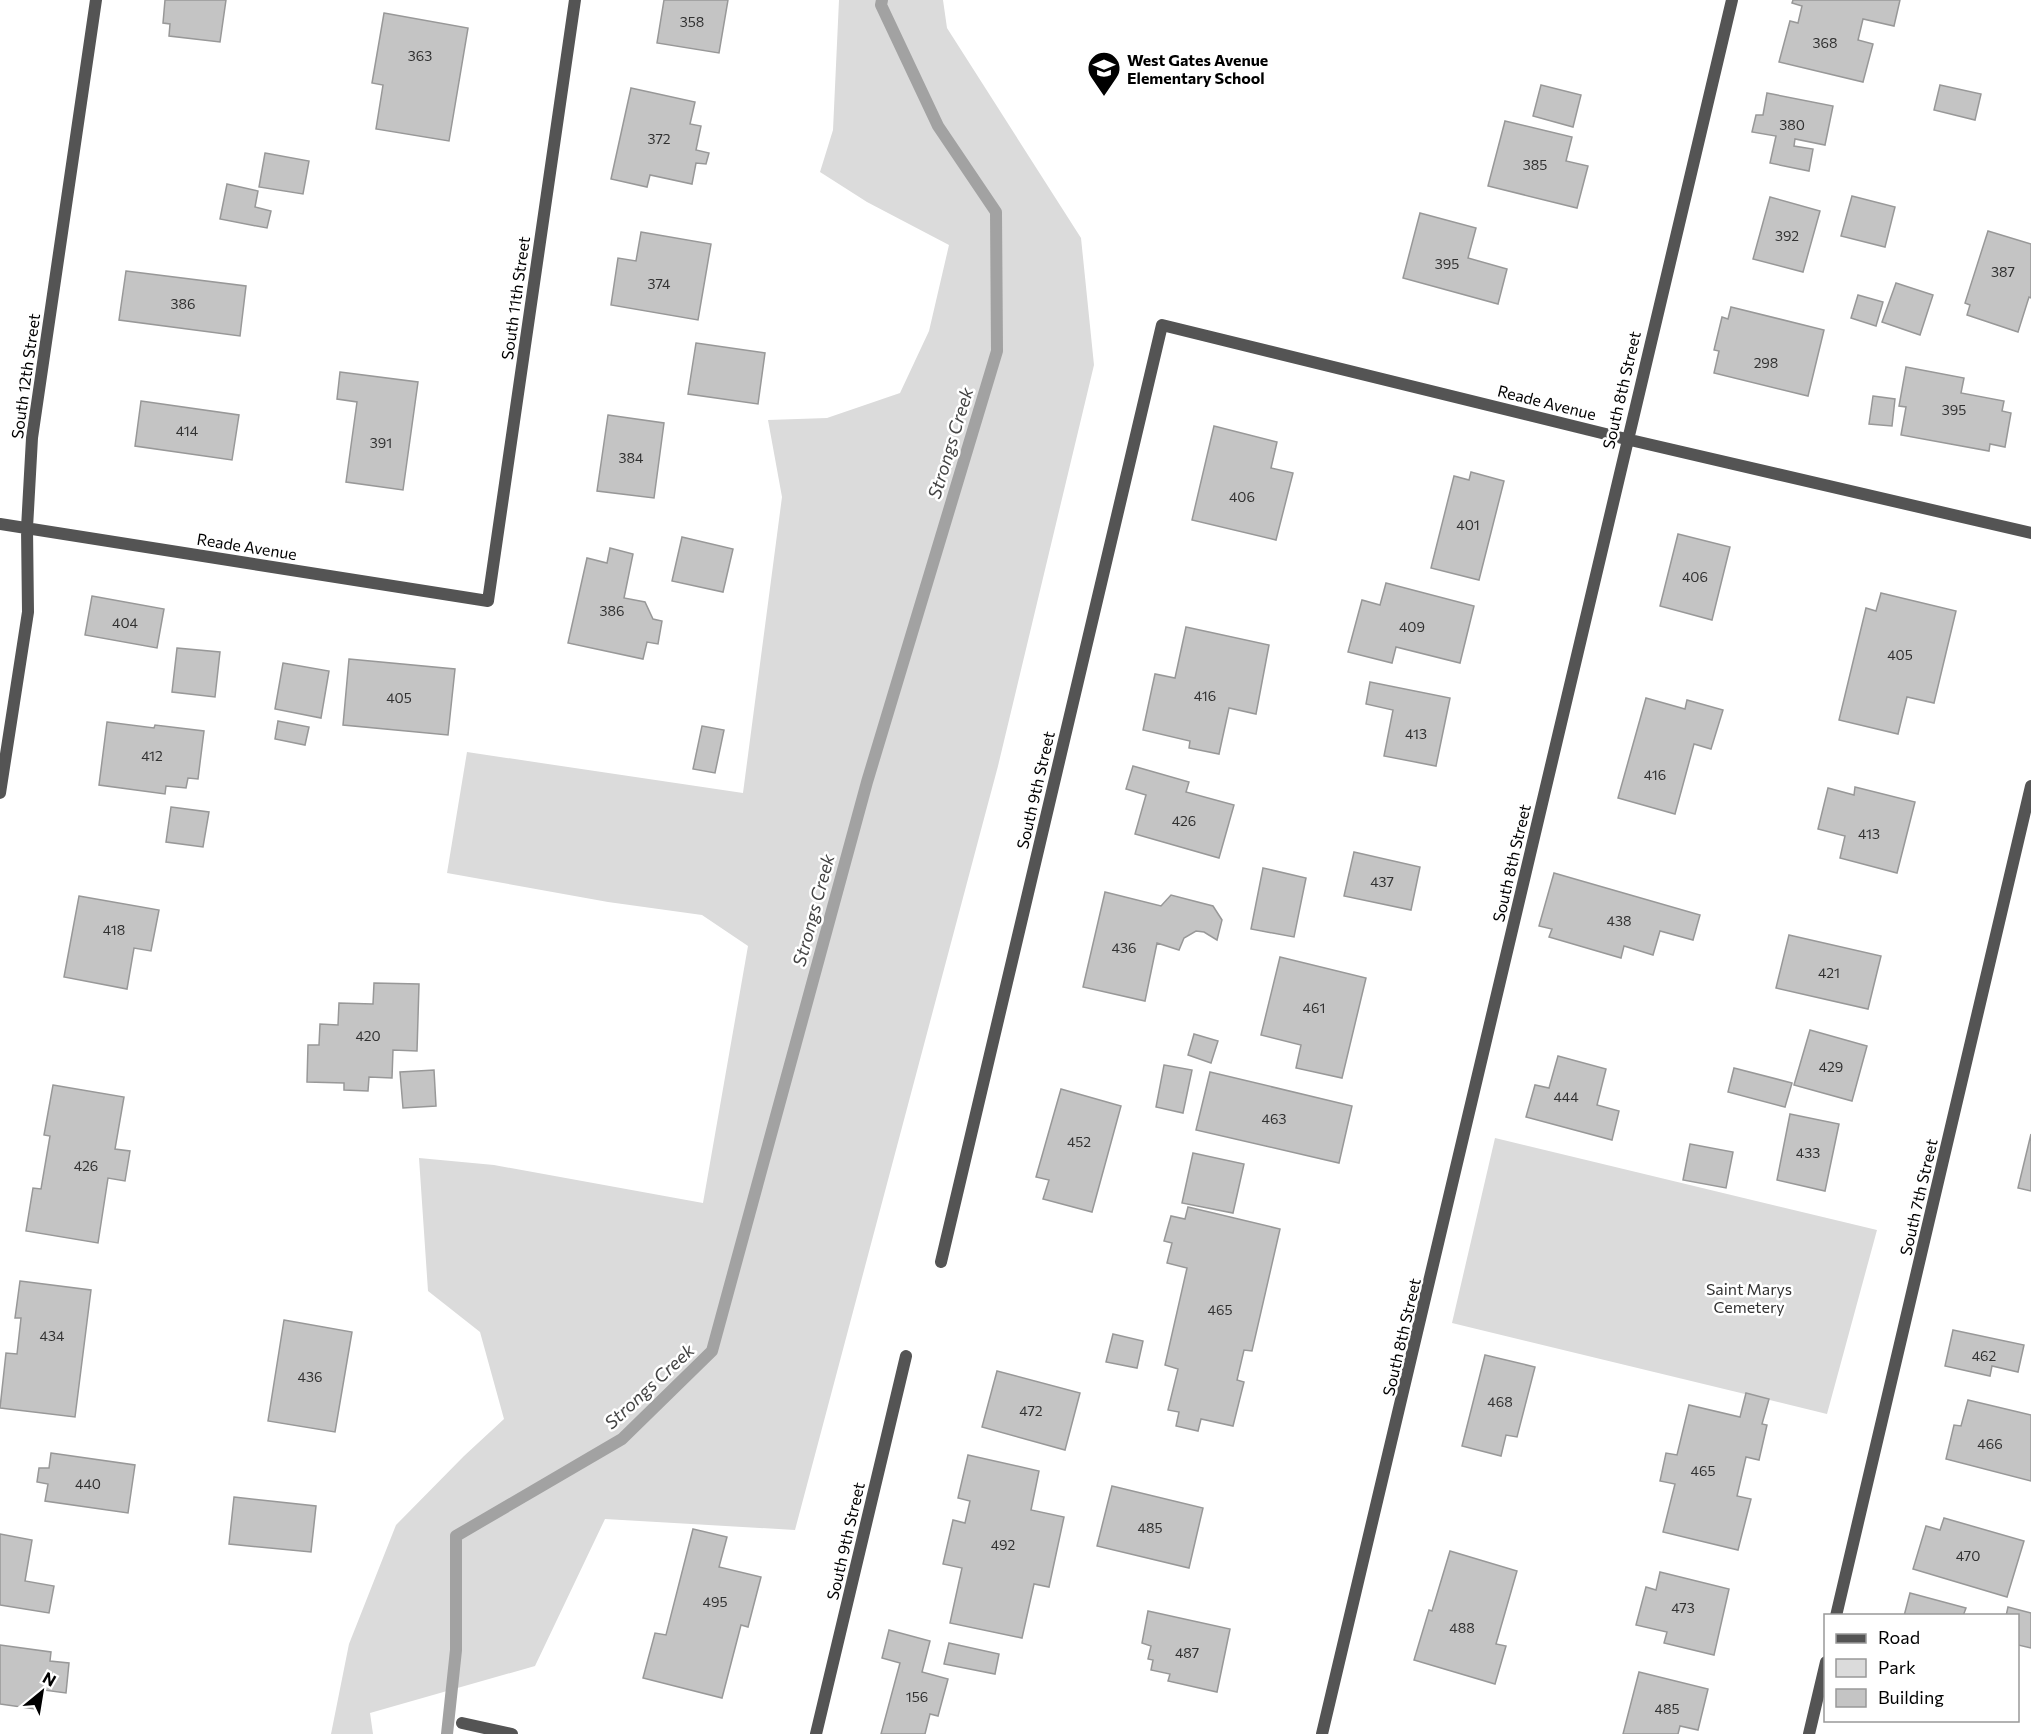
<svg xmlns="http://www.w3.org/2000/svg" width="2031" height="1734" viewBox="0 0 2031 1734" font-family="Commissioner,sans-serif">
  <rect width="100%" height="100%" fill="#fff"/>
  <path fill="#dbdbdb" d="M839 0H943L947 28 1081 238 1094 365 998 766 795 1530 605 1519 535 1666 370 1713 373 1734H331L349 1644 396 1525 464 1456 504 1419 480 1332 428 1291 419 1158 494 1165 703 1203 748 946 702 915 608 902 447 873 467 752 743 793 782 497 768 420 827 418 900 393 929 331 949 245 867 202 820 172 833 130Z
    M1495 1138 1877 1230 1827 1414 1452 1323Z"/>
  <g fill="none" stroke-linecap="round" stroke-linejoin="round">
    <path stroke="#a2a2a2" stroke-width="12" d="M447 1734 456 1650V1536L622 1439 712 1351 867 782 997 351 996 212 938 126 881 5 882 0"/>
  </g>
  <path fill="#c4c4c4" stroke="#989898" stroke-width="1.5" d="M165 0H226L220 42 169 36 170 24 163 23Z
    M664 0H728L719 53 657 43Z
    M1793 0H1900L1894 26 1863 19 1858 40 1873 44 1863 82 1779 62 1790 21 1798 23 1802 6 1792 3Z
    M384 13 468 28 449 141 376 129 383 85 372 83Z
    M1541 85 1581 95 1573 127 1533 116Z
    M1940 85 1981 94 1975 120 1934 110Z
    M631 88 695 102 690 124 701 126 696 150 709 153 706 164 696 163 692 184 650 175 647 187 611 179Z
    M1767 93 1833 106 1825 145 1795 139 1794 146 1813 149 1809 171 1770 163 1776 136 1752 132 1756 115H1763Z
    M1505 121 1572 137 1566 161 1588 166 1577 208 1488 186Z
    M265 153 309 161 303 194 259 187Z
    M227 184 258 191 255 207 271 211 267 228 220 219Z
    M1852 196 1895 207 1885 247 1841 236Z
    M1770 197 1820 211 1803 272 1753 259Z
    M1420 213 1476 228 1468 258 1507 269 1498 304 1403 278Z
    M1988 231 2031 244V298L2029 297 2018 332 1967 315 1970 305 1965 303Z
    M641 232 711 244 698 320 611 305 618 258 636 261Z
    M126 271 246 286 240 336 119 320Z
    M1896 283 1933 295 1920 335 1882 322Z
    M1858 295 1883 302 1876 326 1851 318Z
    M1731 307 1824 330 1808 396 1714 373 1719 351 1714 350 1722 317 1728 319Z
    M696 343 765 353 758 404 688 394Z
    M1906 367 1964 378 1961 393 2004 401 2002 411 2011 413 2005 447 1990 444 1989 451 1901 435 1906 407 1899 406Z
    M340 372 418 382 403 490 346 482 357 402 337 399Z
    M1873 396 1895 399 1892 426 1869 424Z
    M141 401 239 415 232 460 135 446Z
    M608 415 664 423 654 498 597 491Z
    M1214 426 1277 442 1271 468 1293 473 1276 540 1192 520Z
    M1471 472 1504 481 1479 580 1431 568 1454 476 1469 480Z
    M1678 534 1730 547 1712 620 1660 606Z
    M682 537 733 549 723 592 672 581Z
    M610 548 633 554 624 598 645 602 653 619 662 621 658 644 647 642 643 659 568 643 587 558 607 563Z
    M1386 583 1474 606 1460 663 1396 647 1392 663 1348 652 1362 600 1380 605Z
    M1881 593 1956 611 1934 703 1907 697 1898 734 1839 720 1866 608 1876 611Z
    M92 596 164 609 157 648 85 635Z
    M1186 627 1269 645 1256 714 1229 708 1219 754 1189 748 1190 741 1143 730 1155 674 1175 678Z
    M177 648 220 652 215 697 172 692Z
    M349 659 455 669 448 735 343 725Z
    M283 663 329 671 321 718 275 709Z
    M1370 682 1450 698 1436 766 1384 756 1393 710 1366 704Z
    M1646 698 1685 709 1687 700 1723 710 1711 749 1694 744 1675 814 1618 798Z
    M278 721 309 727 305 745 275 739Z
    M107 722 154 728 155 725 204 731 198 779 188 778 186 788 166 786 165 794 99 785Z
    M702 726 724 730 715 773 693 769Z
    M1133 766 1189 782 1186 792 1234 805 1219 858 1135 834 1146 795 1126 789Z
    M1855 787 1915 802 1897 873 1840 858 1845 836 1818 829 1828 788 1854 795Z
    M171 807 209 812 203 847 166 842Z
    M1354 852 1420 867 1411 910 1344 896Z
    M1263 868 1306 878 1294 937 1251 929Z
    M1554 873 1700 915 1693 940 1660 931 1653 955 1624 946 1621 958 1549 937 1552 929 1539 926Z
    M1105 892 1161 906 1171 895 1213 906 1222 920 1217 940 1204 932 1196 931 1184 938 1179 950 1157 943 1145 1001 1083 987Z
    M79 896 159 910 151 951 134 948 127 989 64 977Z
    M1789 935 1881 956 1868 1009 1776 988Z
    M1280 957 1366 978 1342 1078 1296 1068 1301 1045 1261 1035Z
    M374 983 419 984 417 1051 393 1050 392 1078 369 1077 368 1091 344 1090V1083L307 1082 308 1045H319L320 1024 338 1025 339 1003 373 1004Z
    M1810 1030 1867 1046 1852 1101 1794 1085Z
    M1194 1034 1218 1041 1211 1063 1188 1055Z
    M1558 1056 1606 1069 1597 1105 1619 1111 1612 1140 1526 1117 1535 1085 1549 1088Z
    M1164 1065 1192 1070 1183 1113 1156 1107Z
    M1734 1068 1792 1083 1785 1107 1728 1092Z
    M434 1070 436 1106 403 1108 400 1072Z
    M1210 1072 1352 1106 1339 1163 1196 1130Z
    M53 1085 124 1097 115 1149 130 1151 125 1181 108 1178 98 1243 26 1231 33 1188 41 1189 50 1136 44 1135Z
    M1061 1089 1121 1106 1092 1212 1043 1199 1049 1180 1036 1177Z
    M1790 1114 1839 1124 1825 1191 1777 1180Z
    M2031 1134V1191L2018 1188Z
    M1690 1144 1733 1152 1726 1188 1683 1180Z
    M1193 1153 1244 1164 1233 1213 1182 1203Z
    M1188 1207 1280 1229 1252 1351 1244 1350 1237 1380 1244 1382 1233 1426 1201 1419 1198 1431 1176 1426 1179 1412 1168 1410 1178 1369 1165 1365 1187 1268 1167 1263 1172 1243 1164 1241 1171 1216 1185 1219Z
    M20 1281 91 1290 75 1417 0 1408 6 1353 17 1354 21 1318H15Z
    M284 1320 352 1332 335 1432 268 1421Z
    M1953 1330 2024 1345 2018 1372 1992 1366 1990 1376 1945 1366Z
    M1113 1334 1143 1341 1137 1368 1106 1362Z
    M1485 1355 1535 1367 1517 1437 1506 1435 1501 1456 1462 1446Z
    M997 1371 1080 1393 1065 1450 982 1427Z
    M1746 1393 1769 1399 1762 1424 1767 1425 1759 1460 1746 1457 1737 1496 1751 1499 1738 1550 1663 1532 1675 1484 1660 1481 1666 1453 1677 1455 1689 1405 1740 1417Z
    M1968 1400 2031 1415V1481L1946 1459 1954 1425 1961 1426Z
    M51 1453 135 1465 128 1513 45 1501 48 1484 37 1482 39 1468H49Z
    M968 1455 1039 1471 1031 1510 1064 1517 1049 1587 1034 1584 1022 1638 950 1623 962 1568 943 1564 953 1520 965 1523 970 1501 958 1498Z
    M1112 1486 1203 1508 1189 1568 1097 1546Z
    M234 1497 316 1506 311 1552 229 1544Z
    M1944 1518 2024 1541 2007 1597 1913 1569 1926 1526 1940 1530Z
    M693 1529 727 1537 719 1567 761 1577 748 1627 741 1625 722 1698 643 1678 655 1633 666 1635Z
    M0 1534 32 1540 25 1581 54 1586 49 1613 0 1605Z
    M1450 1551 1517 1571 1496 1644 1506 1646 1495 1684 1414 1660 1429 1610 1432 1611Z
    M1660 1572 1729 1589 1714 1655 1664 1643 1667 1632 1636 1625 1646 1587 1656 1590Z
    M1910 1593 1966 1608 1963 1616H1904Z
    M2008 1607 2031 1613V1648L2018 1645V1616H2006Z
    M1148 1611 1230 1629 1217 1692 1168 1681 1170 1674 1151 1670 1153 1660 1148 1659 1151 1646 1142 1643Z
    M889 1630 930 1641 922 1672 948 1679 938 1716 930 1714 925 1734H881L900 1663 882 1658Z
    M949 1643 999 1654 995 1674 944 1664Z
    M0 1645 51 1652 50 1661 69 1663 66 1693 44 1690 42 1710 0 1704Z
    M1639 1672 1708 1689 1698 1730 1680 1726 1678 1734H1623Z"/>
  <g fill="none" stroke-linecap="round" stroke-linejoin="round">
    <path stroke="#545454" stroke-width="12" d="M0 524 488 601 575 0
      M0 793 28 612 27 528 32 438 96 0
      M941 1262 1162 325 1626 439 2031 533
      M1836 1616 2031 786
      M462 1723 512 1734
      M816 1734 906 1356
      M1322 1734C1461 1157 1593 578 1732 0
      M1809 1734 1826 1662"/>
  </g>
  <defs>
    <symbol id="school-pin" viewBox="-11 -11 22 30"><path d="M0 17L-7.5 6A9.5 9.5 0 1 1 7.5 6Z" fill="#000" stroke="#fff"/><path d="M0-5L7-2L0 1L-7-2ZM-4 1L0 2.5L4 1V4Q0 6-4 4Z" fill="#fff"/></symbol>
  </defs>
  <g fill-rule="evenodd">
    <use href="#school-pin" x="1085" y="49" width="38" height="52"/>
  </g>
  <g text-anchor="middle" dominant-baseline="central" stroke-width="5" stroke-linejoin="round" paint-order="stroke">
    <g font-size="14" fill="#313131">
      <text x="692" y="21">358</text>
      <text x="1825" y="42">368</text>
      <text x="420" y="55">363</text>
      <text x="1792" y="124">380</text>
      <text x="659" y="138">372</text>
      <text x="1535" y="164">385</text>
      <text x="1787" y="235">392</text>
      <text x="1447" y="263">395</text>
      <text x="2003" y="271">387</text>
      <text x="659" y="283">374</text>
      <text x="183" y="303">386</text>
      <text x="1766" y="362">298</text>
      <text x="1954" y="409">395</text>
      <text x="187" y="430">414</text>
      <text x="381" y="442">391</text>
      <text x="631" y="457">384</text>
      <text x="1242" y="496">406</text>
      <text x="1468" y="524">401</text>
      <text x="1695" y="576">406</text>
      <text x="612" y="610">386</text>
      <text x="125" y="622">404</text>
      <text x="1412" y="626">409</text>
      <text x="1900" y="654">405</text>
      <text x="1205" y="695">416</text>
      <text x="399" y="697">405</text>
      <text x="1416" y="733">413</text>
      <text x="152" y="755">412</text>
      <text x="1655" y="774">416</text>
      <text x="1184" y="820">426</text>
      <text x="1869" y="833">413</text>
      <text x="1382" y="881">437</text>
      <text x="1619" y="920">438</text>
      <text x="114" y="929">418</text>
      <text x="1124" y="947">436</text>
      <text x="1829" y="972">421</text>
      <text x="1314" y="1007">461</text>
      <text x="368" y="1035">420</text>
      <text x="1831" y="1066">429</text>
      <text x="1566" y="1096">444</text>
      <text x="1274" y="1118">463</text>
      <text x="1079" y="1141">452</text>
      <text x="1808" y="1152">433</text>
      <text x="86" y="1165">426</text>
      <text x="1220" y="1309">465</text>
      <text x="52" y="1335">434</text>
      <text x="1984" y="1355">462</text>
      <text x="310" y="1376">436</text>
      <text x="1500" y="1401">468</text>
      <text x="1031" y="1410">472</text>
      <text x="1990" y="1443">466</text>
      <text x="1703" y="1470">465</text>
      <text x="88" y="1483">440</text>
      <text x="1150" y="1527">485</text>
      <text x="1003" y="1544">492</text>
      <text x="1968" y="1555">470</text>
      <text x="715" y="1601">495</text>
      <text x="1683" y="1607">473</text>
      <text x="1462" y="1627">488</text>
      <text x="1187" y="1652">487</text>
      <text x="917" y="1696">156</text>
      <text x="1667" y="1708">485</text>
    </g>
    <g font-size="16" font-weight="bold" fill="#000" stroke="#fff" text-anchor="start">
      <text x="1127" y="59">West Gates Avenue<tspan x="1127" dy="18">Elementary School</tspan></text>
    </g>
    <g font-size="16" fill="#000" stroke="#fff">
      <text transform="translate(515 298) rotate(-82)">South 11th Street</text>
      <text transform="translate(25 376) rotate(-82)">South 12th Street</text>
      <text transform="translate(1621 390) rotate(-77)">South 8th Street</text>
      <text transform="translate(1547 402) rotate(14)">Reade Avenue</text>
      <text transform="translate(247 546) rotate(9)">Reade Avenue</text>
      <text transform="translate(1035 790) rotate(-77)">South 9th Street</text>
      <text transform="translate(1511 863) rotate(-77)">South 8th Street</text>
      <text transform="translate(1918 1197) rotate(-77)">South 7th Street</text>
      <text transform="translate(1401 1337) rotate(-77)">South 8th Street</text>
      <text transform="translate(845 1541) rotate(-77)">South 9th Street</text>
    </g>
    <g font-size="16" fill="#323232" stroke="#fff">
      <text x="1749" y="1288">Saint Marys<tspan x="1749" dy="18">Cemetery</tspan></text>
    </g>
    <g font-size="18" font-style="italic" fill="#434343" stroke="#fff">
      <text transform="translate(950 443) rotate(-73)">Strongs Creek</text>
      <text transform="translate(813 910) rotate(-75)">Strongs Creek</text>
      <text transform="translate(649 1386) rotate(-43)">Strongs Creek</text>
    </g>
  </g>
  <rect x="1824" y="1614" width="195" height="108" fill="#ffffff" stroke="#999999" stroke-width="1.5"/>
  <rect x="1836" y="1634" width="30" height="9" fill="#545454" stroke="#999999" stroke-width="1.5"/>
  <text x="1878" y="1644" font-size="18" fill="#000000">Road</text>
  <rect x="1836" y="1659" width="30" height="18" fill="#dbdbdb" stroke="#999999" stroke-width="1.5"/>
  <text x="1878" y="1674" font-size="18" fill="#000000">Park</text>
  <rect x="1836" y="1689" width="30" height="18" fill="#c4c4c4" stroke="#999999" stroke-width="1.5"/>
  <text x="1878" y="1704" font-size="18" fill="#000000">Building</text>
  <g transform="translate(42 1692) rotate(30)" stroke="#ffffff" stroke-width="4.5" paint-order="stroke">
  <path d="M0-4.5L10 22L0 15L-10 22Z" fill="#000000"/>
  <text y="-9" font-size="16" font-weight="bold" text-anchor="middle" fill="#000000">N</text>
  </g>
</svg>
